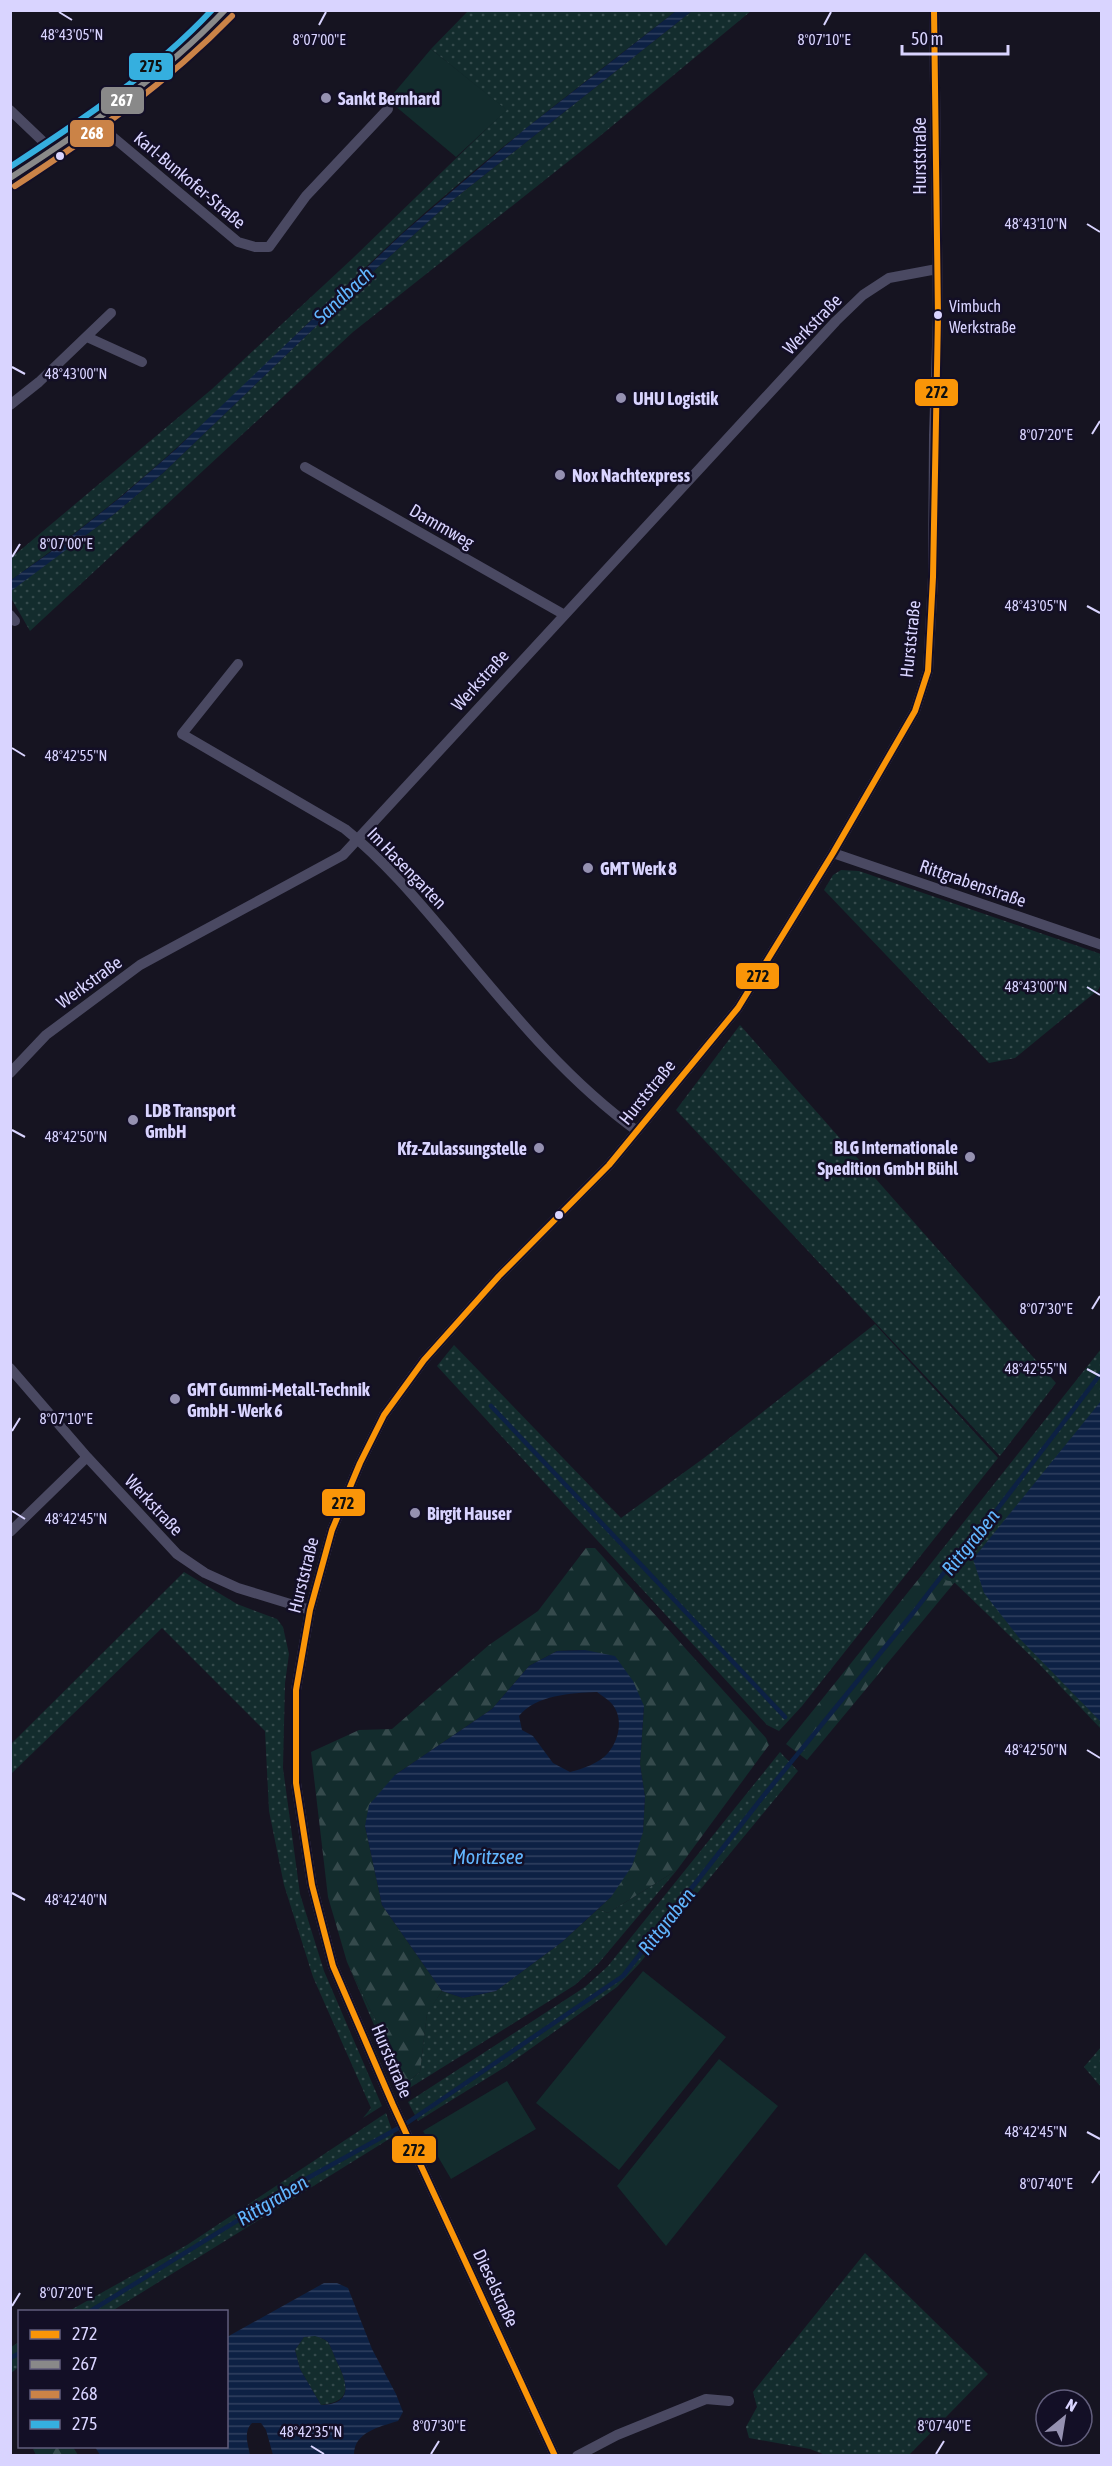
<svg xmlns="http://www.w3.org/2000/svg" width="1112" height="2466" viewBox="0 0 1112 2466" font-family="'Asap Condensed',sans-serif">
  <defs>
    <pattern id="grass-dots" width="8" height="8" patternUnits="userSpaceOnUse" patternTransform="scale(1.5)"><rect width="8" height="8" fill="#132c2d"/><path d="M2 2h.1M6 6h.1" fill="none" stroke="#354a4c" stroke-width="1.8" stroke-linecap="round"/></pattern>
    <pattern id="forest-firs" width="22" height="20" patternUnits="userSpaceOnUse" patternTransform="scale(1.5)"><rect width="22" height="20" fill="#132c2d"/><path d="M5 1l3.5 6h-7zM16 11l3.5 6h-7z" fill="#354a4c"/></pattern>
    <pattern id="water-rules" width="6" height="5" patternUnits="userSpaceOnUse" patternTransform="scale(1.5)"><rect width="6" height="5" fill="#0d2144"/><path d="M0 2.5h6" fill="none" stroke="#304060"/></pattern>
  </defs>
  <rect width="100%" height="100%" fill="#161421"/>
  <path fill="url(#grass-dots)" d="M468 11H676C583 83 489 155 401 234 324 305 252 381 174 450 122 497 68 540 11 580V558L212 389 353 258 506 110 431 49Z
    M692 11H751L594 141 353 332 30 631 11 598 10 591 113 515 163 473 378 267 449 203Z
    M841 870 859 871 1101 954V984L1098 990 1015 1058 989 1063 824 890 833 875Z
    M740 1025 1056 1383 1000 1456 676 1110Z
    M875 1324 998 1458 802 1706 779 1731 767 1725 437 1366 454 1345 621 1518 704 1458Z
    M1101 1349V1729L1039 1664 955 1583 921 1576Z
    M184 1572 237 1604 277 1619 283 1627 289 1654 285 1683 283 1768 300 1894 324 1971 382 2106 363 2118 371 2108 313 1977 284 1885 269 1811 265 1731 162 1628 11 1774V1744Z
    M780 1752 798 1771 639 1964 617 1987 505 2067 418 2121 408 2102 585 1987 608 1966Z
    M677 1870 598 1964 575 1985 403 2092 347 1962 406 2083 420 2072 427 2013 442 1991 463 1998 496 1991 562 1942 598 1909 608 1913Z
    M1101 2047V2087L1084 2067Z
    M386 2113 394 2136 112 2311H69L187 2245Z
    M865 2253 988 2374 909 2455H825L810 2449 749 2438 746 2427 757 2407 753 2392Z
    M315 2335C318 2337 325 2339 328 2342 331 2347 334 2355 336 2360 347 2382 355 2402 321 2405L300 2369 295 2350 304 2337Z
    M19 2342V2367L11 2373V2347Z"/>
  <path fill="url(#forest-firs)" d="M586 1548H595L766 1738 769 1745 677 1870 608 1913 598 1909 611 1897 643 1832 645 1797 640 1764 644 1706 585 1650 557 1651 529 1666 492 1709 395 1775 365 1826 382 1905 442 1991 427 2014 420 2072 406 2083 347 1962 328 1897 311 1752 359 1730 392 1729 489 1645 538 1611Z
    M921 1576 955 1582 807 1760 786 1744Z
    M42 2446 73 2447 78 2455H36L33 2449Z"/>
  <path fill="#132c2d" d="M431 49 507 110 456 157 388 100Z
    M643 1971 726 2037 619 2170 536 2103Z
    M719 2059 778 2106 666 2246 617 2186Z
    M507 2081 536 2129 451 2179 423 2131Z"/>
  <path fill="url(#water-rules)" fill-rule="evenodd" d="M676 11H692L449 203 378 267 163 473 113 515 11 591V580L59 546 122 496 175 450 403 233 525 129Z
    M1101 1401V1722L1020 1639 984 1593 973 1559Z
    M585 1650 615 1656 633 1681 644 1706 640 1764 645 1797 643 1832 632 1866 611 1897 562 1942 496 1991 463 1998 442 1991 382 1905 365 1826 369 1805 395 1775 492 1709 529 1666 557 1651ZM597 1692C602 1696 609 1700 612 1704 624 1718 619 1740 608 1753 600 1763 582 1769 570 1772L553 1763 533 1736 522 1730 519 1716C536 1695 571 1693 597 1692Z
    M324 2283H337L348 2288 372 2349 396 2394 403 2412 398 2421C379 2427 354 2432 354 2455H273L266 2430 261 2423H252C243 2432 248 2444 250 2455H100L95 2447 226 2446 227 2337ZM315 2336C319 2337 325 2339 328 2342 331 2347 334 2355 336 2360 347 2381 355 2404 321 2405L300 2369 295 2350 304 2337Z"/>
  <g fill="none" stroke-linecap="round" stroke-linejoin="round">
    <path stroke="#0d2144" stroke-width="4.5" d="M491 1406 785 1717
      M89 2312 295 2185 404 2125 623 1976 765 1794 913 1613 967 1543 989 1520 1102 1372
      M10 2358 20 2353"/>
    <path stroke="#4a4962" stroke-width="10" d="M10 110 53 151
      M95 122 238 242 255 247H269L306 196 388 109
      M87 337 142 362
      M10 405 39 382 111 313
      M305 467 563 614
      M10 615 15 621
      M238 664 182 734 345 829C385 861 419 902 452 941 509 1009 565 1079 637 1131
      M833 853 1102 945
      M10 1073 46 1035 140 965 343 855 836 321 863 295 889 278 937 269
      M10 1368 87 1457 177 1554 205 1573 238 1588 310 1610
      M10 1532 87 1457
      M555 2456 393 2105 333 1966 312 1885 296 1783V1690L310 1610 332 1530 360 1463 384 1415 424 1360 499 1276 609 1165 738 1008 833 853 915 711 928 671 933 577 934 435 938 316 934 10
      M577 2456 617 2435 706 2399 729 2401"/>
    <path stroke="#4a4962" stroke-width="14" d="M10 178C87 128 163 79 225 10"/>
    <defs>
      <path id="bus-1" d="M555 2456 393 2105 333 1966 312 1885 296 1783V1690L310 1610 332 1530 360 1463 384 1415 424 1360 499 1276 609 1165 738 1008 833 853 915 711 928 671 933 577 938 316 934 10"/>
      <path id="bus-2" d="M10 178C87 128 161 77 225 10"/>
      <path id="bus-3" d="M15 186C93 135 167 83 232 16"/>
      <path id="bus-4" d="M10 167C82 120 153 73 212 10"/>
    </defs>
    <use href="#bus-1" stroke="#130f26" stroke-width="10"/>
    <use href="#bus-2" stroke="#130f26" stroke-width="10"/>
    <use href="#bus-3" stroke="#130f26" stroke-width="10"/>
    <use href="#bus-4" stroke="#130f26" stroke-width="10"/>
    <use href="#bus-1" stroke="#fa9508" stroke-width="6"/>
    <use href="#bus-2" stroke="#898989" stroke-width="6"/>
    <use href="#bus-3" stroke="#cb8347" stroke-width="6"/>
    <use href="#bus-4" stroke="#35afdf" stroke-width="6"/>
  </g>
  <path fill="none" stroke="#d9d4ff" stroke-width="2" d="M59 12 72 20M319 25 326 12M824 25 831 12M1087 224 1100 232M12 367 25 374M1092 434 1100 421M12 557 20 544M1087 606 1100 613M12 748 25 756M1087 987 1100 995M12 1130 25 1137M1092 1309 1100 1296M1087 1369 1100 1376M12 1431 20 1418M12 1511 25 1519M1087 1750 1100 1758M12 1893 25 1900M1087 2132 1100 2139M1092 2183 1100 2171M12 2306 20 2293M311 2446 324 2454M431 2454 439 2441M936 2454 944 2441"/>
  <g fill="#9591b1" stroke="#130f26" stroke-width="2">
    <circle cx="326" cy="98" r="6"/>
    <circle cx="621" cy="398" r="6"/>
    <circle cx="560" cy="475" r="6"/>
    <circle cx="588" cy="868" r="6"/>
    <circle cx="133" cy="1120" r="6"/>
    <circle cx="539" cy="1148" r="6"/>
    <circle cx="970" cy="1157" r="6"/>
    <circle cx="175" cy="1399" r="6"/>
    <circle cx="415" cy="1513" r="6"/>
  </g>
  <g fill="#d9d4ff" stroke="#130f26" stroke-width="2">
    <circle cx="60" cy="156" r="5"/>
    <circle cx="938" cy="315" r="5"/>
    <circle cx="559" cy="1215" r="5"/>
  </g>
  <g text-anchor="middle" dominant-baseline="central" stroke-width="5" stroke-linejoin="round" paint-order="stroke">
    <g font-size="16" fill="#d9d4ff" stroke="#130f26" text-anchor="start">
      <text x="949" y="306">Vimbuch<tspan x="949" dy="21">Werkstraße</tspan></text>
    </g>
    <g font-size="18" font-weight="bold" fill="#d9d4ff" stroke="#130f26" text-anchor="start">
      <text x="338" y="98">Sankt Bernhard</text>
      <text x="633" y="398">UHU Logistik</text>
      <text x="572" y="475">Nox Nachtexpress</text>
      <text x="600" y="868">GMT Werk 8</text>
      <text x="145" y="1110">LDB Transport<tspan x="145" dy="21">GmbH</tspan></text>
      <text x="958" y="1147" text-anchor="end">BLG Internationale<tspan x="958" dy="21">Spedition GmbH Bühl</tspan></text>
      <text x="527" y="1148" text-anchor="end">Kfz-Zulassungstelle</text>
      <text x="187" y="1389">GMT Gummi-Metall-Technik<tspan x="187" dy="21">GmbH - Werk 6</tspan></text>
      <text x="427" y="1513">Birgit Hauser</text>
    </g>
    <g font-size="18" fill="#d9d4ff" stroke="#130f26">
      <text transform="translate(919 156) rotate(-90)">Hurststraße</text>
      <text transform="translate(190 180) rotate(40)">Karl-Bunkofer-Straße</text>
      <text transform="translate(812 324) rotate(-46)">Werkstraße</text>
      <text transform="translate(442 526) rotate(30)">Dammweg</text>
      <text transform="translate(910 639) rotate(-84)">Hurststraße</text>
      <text transform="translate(480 680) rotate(-48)">Werkstraße</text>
      <text transform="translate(407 868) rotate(46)">Im Hasengarten</text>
      <text transform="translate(973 883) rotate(19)">Rittgrabenstraße</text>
      <text transform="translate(89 982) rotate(-36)">Werkstraße</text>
      <text transform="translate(647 1092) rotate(-51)">Hurststraße</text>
      <text transform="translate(154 1505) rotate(47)">Werkstraße</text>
      <text transform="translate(303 1575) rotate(-76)">Hurststraße</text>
      <text transform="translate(392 2061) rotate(67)">Hurststraße</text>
      <text transform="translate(496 2288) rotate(65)">Dieselstraße</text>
    </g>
    <g font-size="20" font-style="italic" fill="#62b6ff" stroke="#130f26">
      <text transform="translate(343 295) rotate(-43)">Sandbach</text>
      <text transform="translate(970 1542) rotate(-51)">Rittgraben</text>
      <text x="488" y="1856">Moritzsee</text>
      <text transform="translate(666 1921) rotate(-52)">Rittgraben</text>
      <text transform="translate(272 2200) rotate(-31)">Rittgraben</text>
    </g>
  </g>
  <g font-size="15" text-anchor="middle" fill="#d9d4ff" stroke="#130f26" stroke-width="5" stroke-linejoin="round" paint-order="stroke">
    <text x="72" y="40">48°43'05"N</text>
    <text x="319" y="45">8°07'00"E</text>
    <text x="824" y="45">8°07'10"E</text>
    <text x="1036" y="229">48°43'10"N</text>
    <text x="76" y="379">48°43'00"N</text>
    <text x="1046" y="440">8°07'20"E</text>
    <text x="66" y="549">8°07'00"E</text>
    <text x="1036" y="611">48°43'05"N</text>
    <text x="76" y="761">48°42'55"N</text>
    <text x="1036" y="992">48°43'00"N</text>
    <text x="76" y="1142">48°42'50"N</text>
    <text x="1046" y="1314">8°07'30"E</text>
    <text x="1036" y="1374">48°42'55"N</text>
    <text x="66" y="1424">8°07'10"E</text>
    <text x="76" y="1524">48°42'45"N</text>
    <text x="1036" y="1755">48°42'50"N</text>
    <text x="76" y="1905">48°42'40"N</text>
    <text x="1036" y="2137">48°42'45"N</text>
    <text x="1046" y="2189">8°07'40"E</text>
    <text x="66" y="2298">8°07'20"E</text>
    <text x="439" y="2431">8°07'30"E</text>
    <text x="944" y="2431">8°07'40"E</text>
    <text x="311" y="2437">48°42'35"N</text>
  </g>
  <g stroke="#130f26" stroke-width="2">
    <rect x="128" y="52" width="46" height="29" rx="6" fill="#35afdf"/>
    <rect x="100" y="86" width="45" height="29" rx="6" fill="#898989"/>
    <rect x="69" y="119" width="46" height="29" rx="6" fill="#cb8347"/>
    <rect x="914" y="378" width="45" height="29" rx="6" fill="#fa9508"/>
    <rect x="735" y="962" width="45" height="28" rx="6" fill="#fa9508"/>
    <rect x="321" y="1488" width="45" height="29" rx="6" fill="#fa9508"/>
    <rect x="391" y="2135" width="46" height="29" rx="6" fill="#fa9508"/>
  </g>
  <g font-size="16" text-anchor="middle" font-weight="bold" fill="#fff">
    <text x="122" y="106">267</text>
    <text x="92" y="139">268</text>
  </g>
  <g font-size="16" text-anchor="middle" font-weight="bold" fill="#111">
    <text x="151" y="72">275</text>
    <text x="937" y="398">272</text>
    <text x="758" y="982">272</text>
    <text x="343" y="1509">272</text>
    <text x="414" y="2156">272</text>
  </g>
  <rect width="1112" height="2466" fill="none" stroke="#d9d4ff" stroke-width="24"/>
  <rect x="18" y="2310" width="210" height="138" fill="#130f26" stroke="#625e7d" stroke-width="1.5"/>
  <rect x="30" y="2330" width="30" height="9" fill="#fa9508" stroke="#625e7d" stroke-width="1.5"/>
  <text x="72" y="2340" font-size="18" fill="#d9d4ff">272</text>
  <rect x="30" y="2360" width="30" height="9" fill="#898989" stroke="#625e7d" stroke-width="1.5"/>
  <text x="72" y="2370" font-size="18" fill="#d9d4ff">267</text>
  <rect x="30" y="2390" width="30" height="9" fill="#cb8347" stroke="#625e7d" stroke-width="1.5"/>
  <text x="72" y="2400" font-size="18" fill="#d9d4ff">268</text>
  <rect x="30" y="2420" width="30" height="9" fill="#35afdf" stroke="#625e7d" stroke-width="1.5"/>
  <text x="72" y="2430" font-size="18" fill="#d9d4ff">275</text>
  <g transform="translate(1064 2418) rotate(30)"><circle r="28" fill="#130f26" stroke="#625e7d" stroke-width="1.5"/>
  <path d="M0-4.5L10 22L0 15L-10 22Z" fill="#9591b1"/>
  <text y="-9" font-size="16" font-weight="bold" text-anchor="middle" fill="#d9d4ff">N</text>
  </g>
  <path d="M902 45v9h106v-9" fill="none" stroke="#d9d4ff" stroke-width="3"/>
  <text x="911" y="45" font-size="18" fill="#d9d4ff" stroke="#130f26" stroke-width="4.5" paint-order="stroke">50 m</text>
</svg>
